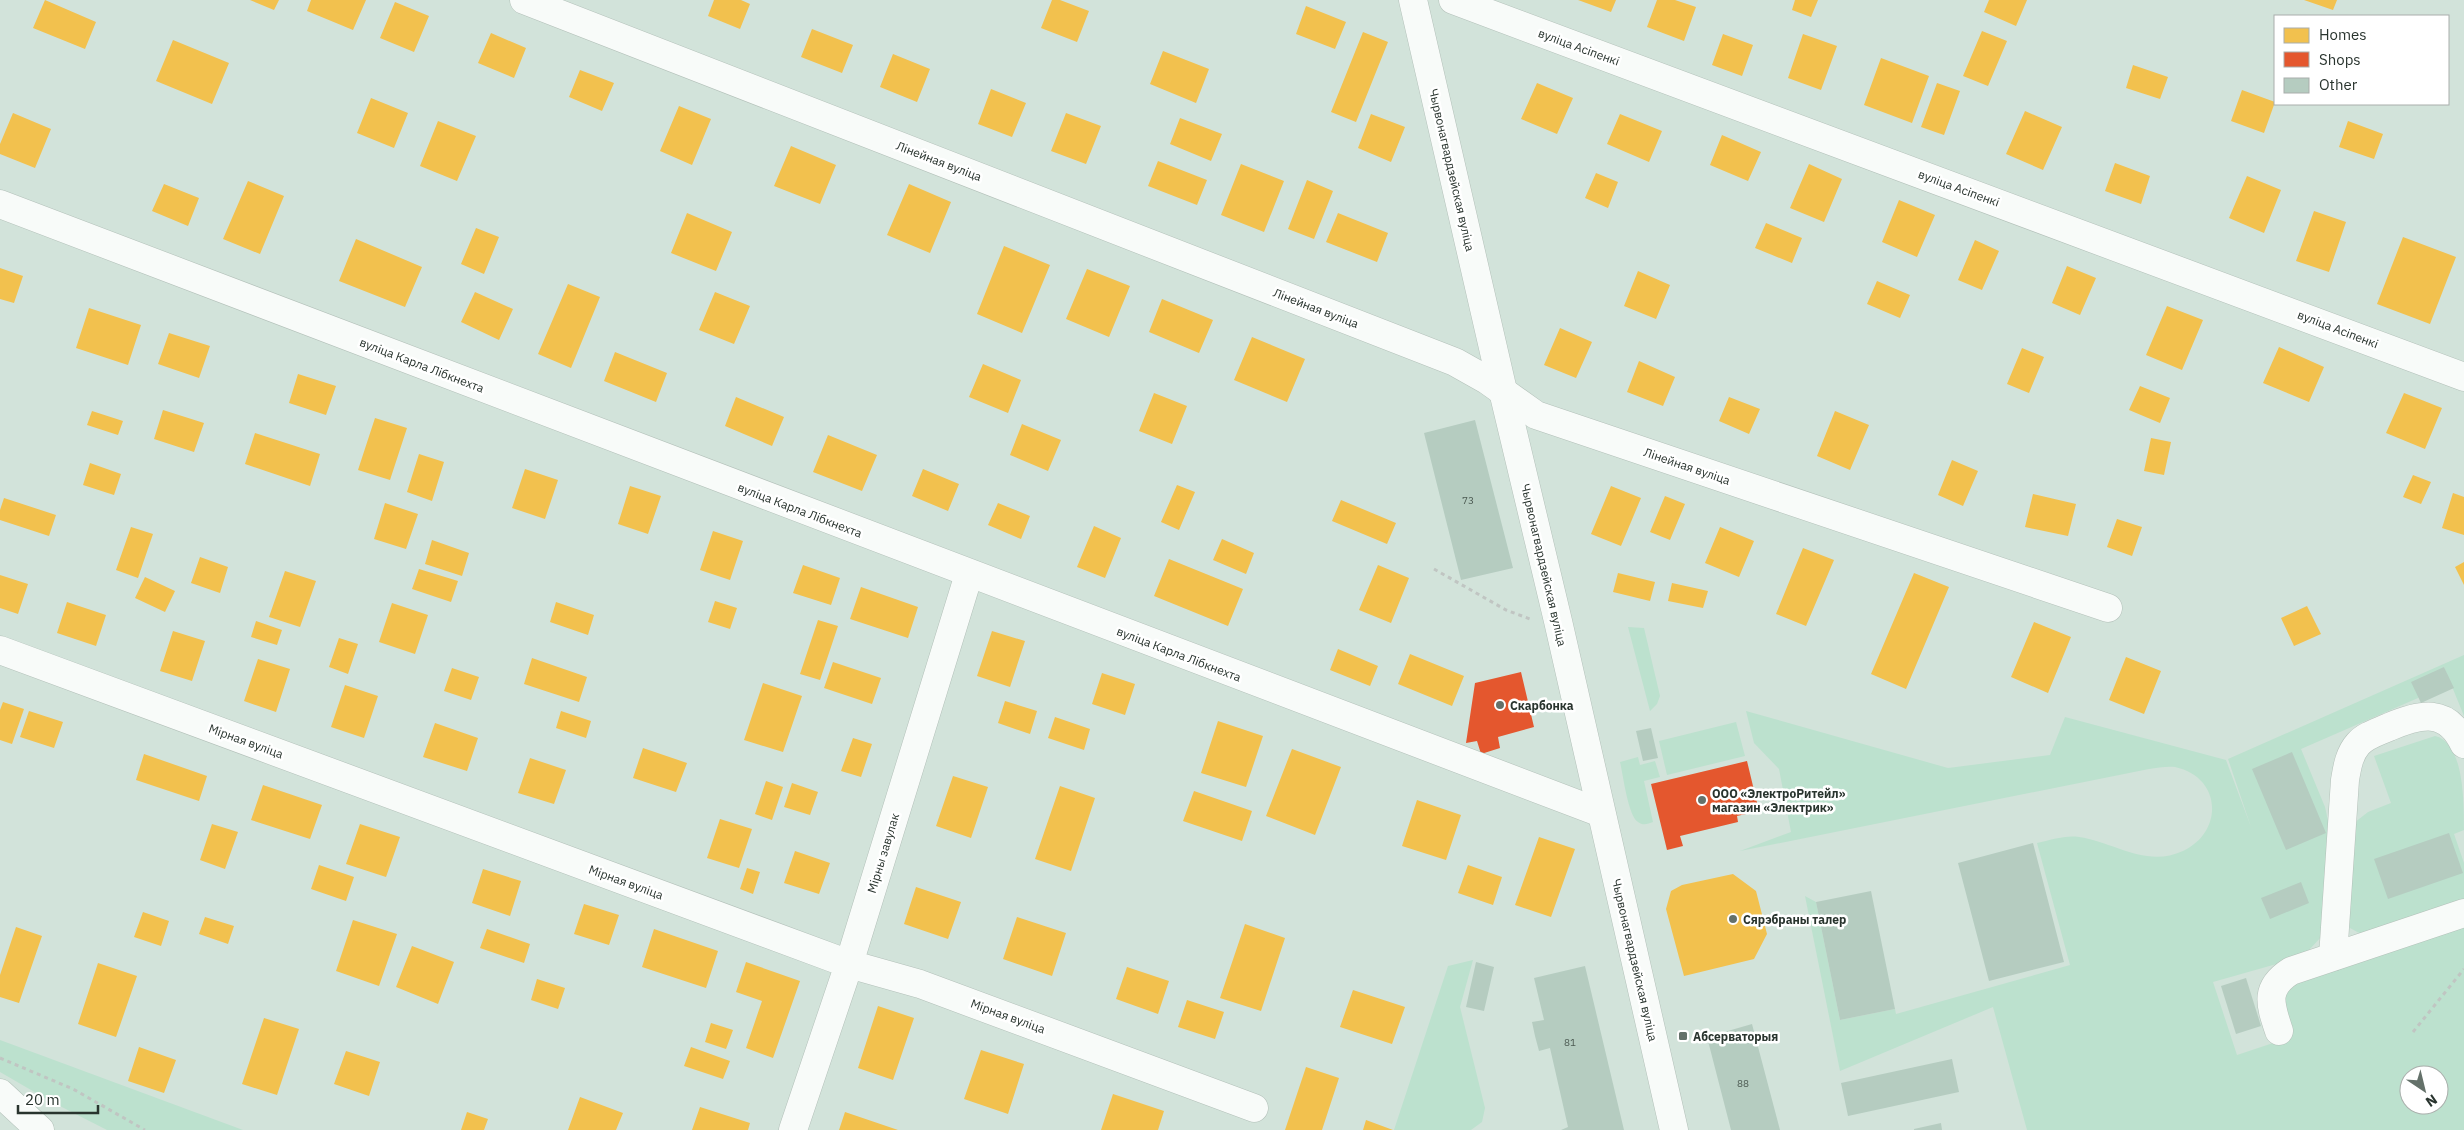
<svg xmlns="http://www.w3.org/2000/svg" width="2464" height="1130" viewBox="0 0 2464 1130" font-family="'IBM Plex Sans',sans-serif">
  <rect width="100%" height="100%" fill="#d2e3da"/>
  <path fill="#bce1ce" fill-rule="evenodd" d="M1628 627 1644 628 1660 696 1657 704 1650 711Z
    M2464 655V716L2444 667 2418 698 2301 749 2325 807 2330 830 2322 936 2309 950 2291 960 2213 982 2237 1055 2291 1037 2282 1008 2288 985 2464 926V1130H2027L1993 1007 1840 1071 1805 896 1816 902 1840 1020 1895 1009 1896 1014 2070 965 2037 843C2051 840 2065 835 2079 837 2114 842 2146 868 2183 851 2224 832 2222 777 2175 767 2167 766 2157 768 2149 769L1740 851 1791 832 1779 769 1754 743 1746 711 1948 768 2050 755 2065 717 2226 760 2251 827 2228 759ZM2409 1075H2439V1105H2409Z
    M1736 722 1745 756 1667 775 1659 741Z
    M2435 736C2464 742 2464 802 2464 830L2454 834 2464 863V902L2361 934 2350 928 2347 921 2354 823 2368 812 2391 803 2374 756Z
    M1638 757 1640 765 1655 761 1660 777 1644 781 1653 822C1648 824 1643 826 1638 822 1628 816 1623 774 1620 762Z
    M1473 960 1460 1007 1485 1108 1482 1122 1471 1130H1394L1448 966Z
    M0 1040 243 1130H107L50 1101 0 1072Z"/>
  <path fill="#f2c14e" d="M45 0 96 22 85 49 33 28Z
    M250 0H279L274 10Z
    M311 0H366L353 30 307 11Z
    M714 0H741L750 4 740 29 708 16Z
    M1052 0H1060L1089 11 1077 42 1041 28Z
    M1578 0H1616L1611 12Z
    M1657 0H1675L1696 7 1684 41 1647 27Z
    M1795 0H1818L1811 17 1792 10Z
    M1989 0H2027L2016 26 1984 12Z
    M2304 0H2337L2333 10Z
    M395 2 429 16 414 52 380 38Z
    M1306 6 1346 22 1335 49 1296 34Z
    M812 29 853 45 842 73 801 57Z
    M1982 31 2007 41 1988 86 1963 76Z
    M1363 32 1388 42 1356 122 1331 112Z
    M491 33 526 48 514 78 478 63Z
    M1723 34 1753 45 1742 76 1712 65Z
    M1803 34 1837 46 1821 90 1788 78Z
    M173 40 229 63 212 104 156 81Z
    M1163 51 1209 69 1196 103 1150 84Z
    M893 54 930 69 917 102 880 87Z
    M1881 58 1929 76 1912 123 1864 105Z
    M2133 65 2168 77 2160 99 2126 88Z
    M580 70 614 83 602 111 569 97Z
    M1537 83 1573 98 1557 134 1521 119Z
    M1937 83 1960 91 1944 135 1921 127Z
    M991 89 1026 103 1012 137 978 124Z
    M2242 90 2275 102 2264 133 2231 121Z
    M371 98 408 113 394 148 357 133Z
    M679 106 711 119 692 165 660 151Z
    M2025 111 2062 127 2043 170 2006 154Z
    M13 113 51 129 35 168 0 154V144Z
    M1066 113 1101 126 1086 164 1051 151Z
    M1371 114 1405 127 1391 162 1358 148Z
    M1620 114 1662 131 1649 162 1607 144Z
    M1180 118 1222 134 1211 161 1170 144Z
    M438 121 476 136 457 181 420 166Z
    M2348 121 2383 134 2374 159 2339 147Z
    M1722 135 1761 152 1748 181 1710 165Z
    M791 146 836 165 820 204 774 186Z
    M1158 161 1207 180 1197 205 1148 186Z
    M2115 163 2150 176 2141 204 2105 191Z
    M1241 164 1284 181 1264 232 1221 215Z
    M1809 164 1842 179 1824 222 1790 208Z
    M1596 173 1618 182 1608 208 1585 198Z
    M2247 176 2281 190 2264 233 2229 218Z
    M1307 180 1333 191 1314 239 1288 229Z
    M248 181 284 196 260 254 223 239Z
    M164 184 199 198 188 226 152 211Z
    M909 184 951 202 930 253 887 235Z
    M1899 200 1935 215 1917 257 1882 242Z
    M2314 211 2346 222 2329 272 2296 261Z
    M687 213 732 232 716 271 671 253Z
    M1338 213 1388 233 1377 262 1326 242Z
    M1766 223 1802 238 1792 263 1755 248Z
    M476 228 499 237 484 274 461 264Z
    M2403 237 2456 257 2430 324 2377 304Z
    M356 239 422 267 405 307 339 281Z
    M1975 240 1999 251 1982 290 1958 280Z
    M1004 246 1050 265 1022 333 977 314Z
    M2067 266 2096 278 2080 315 2052 303Z
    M0 268 23 276 14 303 0 299Z
    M1087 269 1130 286 1109 337 1066 319Z
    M1638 271 1670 285 1656 319 1624 306Z
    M1877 281 1910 295 1900 318 1867 304Z
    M568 284 600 297 571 368 538 354Z
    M475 292 513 309 499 340 461 322Z
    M715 292 750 306 734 344 699 330Z
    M1162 299 1213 320 1199 353 1149 332Z
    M2167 306 2203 320 2182 370 2146 355Z
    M89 308 141 325 128 365 76 348Z
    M1560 328 1592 342 1576 378 1544 365Z
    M169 333 210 346 199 378 158 364Z
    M1252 337 1305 359 1287 402 1234 380Z
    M2279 347 2324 367 2309 402 2263 383Z
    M2022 348 2044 357 2029 393 2007 384Z
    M615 352 667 373 656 402 604 381Z
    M1639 361 1675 377 1663 406 1627 392Z
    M983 364 1021 380 1008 413 969 397Z
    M298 374 336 386 326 415 289 403Z
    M2140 386 2170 398 2160 423 2129 410Z
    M1154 393 1187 406 1172 444 1139 431Z
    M2404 393 2442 408 2425 449 2386 433Z
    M736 397 784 417 772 446 725 426Z
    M1729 397 1760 409 1749 434 1719 421Z
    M163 410 204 423 194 452 154 439Z
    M92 411 123 421 118 435 87 425Z
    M1835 411 1869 425 1850 470 1817 456Z
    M375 418 407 428 390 480 358 470Z
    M1022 424 1061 440 1048 471 1010 455Z
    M255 433 320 454 310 486 245 464Z
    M828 435 877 455 862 491 813 472Z
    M2151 438 2171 442 2164 475 2144 471Z
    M419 454 444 462 432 501 407 492Z
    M1952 460 1978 471 1963 506 1938 495Z
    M90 463 121 474 114 495 83 485Z
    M525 469 558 480 545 519 512 508Z
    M923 469 959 484 948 511 912 496Z
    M2413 475 2431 482 2421 504 2403 497Z
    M1177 485 1195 492 1179 530 1161 522Z
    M630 486 661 496 648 534 618 524Z
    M1611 486 1641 498 1621 546 1591 534Z
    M2453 493 2464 497V535L2442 528Z
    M2033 494 2076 504 2068 536 2025 527Z
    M1665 496 1685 504 1670 540 1650 532Z
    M4 498 56 515 49 536 0 520V510Z
    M1341 500 1396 523 1387 544 1332 521Z
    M385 503 418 514 406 549 374 539Z
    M998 503 1030 516 1021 539 988 525Z
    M2117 519 2142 527 2132 556 2107 547Z
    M1094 526 1121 538 1105 578 1077 567Z
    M131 527 153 534 138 578 116 570Z
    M1720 527 1754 541 1739 577 1705 563Z
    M713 531 743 541 730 580 700 570Z
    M1222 539 1254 553 1246 574 1213 560Z
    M432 540 469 553 462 576 425 564Z
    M1803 548 1834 560 1806 626 1776 614Z
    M200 557 228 567 220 593 191 583Z
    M1169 559 1243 589 1228 626 1154 596Z
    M2464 562V585L2455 567Z
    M803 565 840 578 831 605 793 593Z
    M1378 565 1409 578 1391 623 1359 610Z
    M419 569 458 581 451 602 412 589Z
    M285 571 316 581 300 627 269 617Z
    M1618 573 1655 582 1650 601 1613 592Z
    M1914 573 1949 587 1906 689 1871 674Z
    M0 575 28 584 18 614 0 608Z
    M145 577 175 591 165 612 135 598Z
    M1672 583 1708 591 1703 608 1668 601Z
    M861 587 918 607 908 638 850 619Z
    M715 601 737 608 730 629 708 622Z
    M67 602 106 615 96 646 57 633Z
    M556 602 594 615 588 635 550 622Z
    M392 603 428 615 415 654 379 642Z
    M2307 606 2321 634 2294 646 2281 618Z
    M818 620 838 626 820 680 800 674Z
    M256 621 282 630 277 645 251 637Z
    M2034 622 2071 637 2048 693 2011 677Z
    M173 631 205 641 192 681 160 671Z
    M992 631 1025 641 1010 687 977 676Z
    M339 638 358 644 348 674 329 667Z
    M1338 649 1378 666 1370 686 1330 670Z
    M1410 654 1464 676 1452 706 1398 684Z
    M2126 657 2161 671 2144 714 2109 700Z
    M532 658 587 677 579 702 524 684Z
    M258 659 290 669 276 712 244 701Z
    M833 662 881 678 872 704 824 688Z
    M452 668 479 677 471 700 444 691Z
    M1102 673 1135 684 1125 715 1092 704Z
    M763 683 802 696 783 752 744 740Z
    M345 685 378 696 364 738 331 727Z
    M1005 701 1037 711 1030 734 998 723Z
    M3 702 24 709 12 744 0 740V710Z
    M29 711 63 722 54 748 20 737Z
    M561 711 591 721 586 738 556 728Z
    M1055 717 1090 729 1084 750 1048 738Z
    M1218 721 1263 736 1246 787 1201 773Z
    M435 723 478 738 467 771 423 757Z
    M853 738 872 744 861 777 841 771Z
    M643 748 687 763 676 792 633 778Z
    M1292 749 1341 767 1315 835 1266 816Z
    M144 754 207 776 199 801 136 780Z
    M530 758 566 770 554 804 518 793Z
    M953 776 988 787 971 838 936 826Z
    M766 781 783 787 772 820 755 814Z
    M792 783 818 792 810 815 784 807Z
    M263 785 322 805 310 839 251 820Z
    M1060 786 1095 798 1071 871 1035 859Z
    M1194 791 1252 811 1242 841 1183 821Z
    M1417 800 1461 815 1446 860 1402 846Z
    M720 819 752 829 739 868 707 858Z
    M212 824 238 832 225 869 200 860Z
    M360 824 400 837 386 877 346 864Z
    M1539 837 1575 849 1551 917 1515 905Z
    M795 851 830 863 819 894 784 883Z
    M319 865 354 877 346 901 311 889Z
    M1468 865 1502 877 1493 905 1458 893Z
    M747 868 760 872 753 894 740 889Z
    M483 869 521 881 510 916 472 903Z
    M1733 874 1756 891 1767 934 1754 959 1684 976 1666 909 1671 891 1682 885Z
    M916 887 961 902 948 939 904 924Z
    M584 904 619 915 609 945 574 934Z
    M143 912 169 921 161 946 134 937Z
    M205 917 234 926 228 944 199 934Z
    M1017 917 1066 933 1052 976 1003 959Z
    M353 920 397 934 379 986 336 971Z
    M1245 924 1285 938 1261 1011 1220 998Z
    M16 927 42 936 19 1003 0 997V975Z
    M487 929 530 944 524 963 480 948Z
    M654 929 718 951 706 988 642 967Z
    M412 946 454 962 438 1004 396 987Z
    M746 962 800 981 773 1058 746 1048 762 1001 736 992Z
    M98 963 137 976 116 1037 78 1024Z
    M1127 967 1169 981 1158 1014 1116 999Z
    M537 979 565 988 558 1009 531 1000Z
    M1353 990 1405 1007 1392 1044 1340 1027Z
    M1187 1000 1224 1012 1215 1039 1178 1027Z
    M878 1006 914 1018 893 1080 858 1068Z
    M264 1018 299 1029 277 1095 242 1084Z
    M711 1023 733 1030 726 1049 705 1042Z
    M139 1047 176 1060 164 1093 128 1081Z
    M691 1047 730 1061 723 1079 684 1066Z
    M981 1050 1024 1064 1008 1114 964 1099Z
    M346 1051 380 1062 369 1096 334 1084Z
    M1306 1067 1339 1078 1322 1130H1285Z
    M1113 1094 1164 1111 1158 1130H1101Z
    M580 1097 623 1113 616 1130H568Z
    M700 1107 750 1123 748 1130H692Z
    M467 1112 488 1119 484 1130H461Z
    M845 1112 898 1130H839Z
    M1366 1120 1393 1130H1363Z"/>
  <path fill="#e4572e" d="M1521 672 1534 727 1498 737 1500 748 1481 754 1477 741 1466 743 1475 683Z
    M1747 761 1759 811 1737 816 1738 822 1680 836 1683 846 1667 850 1651 784Z"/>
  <path fill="#b5ccc0" d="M1475 420 1513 568 1461 580 1424 433Z
    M2444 667 2454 688 2421 703 2411 682Z
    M1651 728 1658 758 1643 761 1636 731Z
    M2292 752 2326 833 2286 850 2252 769Z
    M2449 833 2463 873 2388 899 2374 859Z
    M2033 843 2064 962 1989 981 1958 863Z
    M2301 882 2309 903 2270 919 2261 898Z
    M1871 891 1895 1009 1840 1020 1816 902Z
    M1476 962 1494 967 1484 1011 1466 1007Z
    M1585 966 1624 1130H1561L1568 1127 1550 1048 1539 1051 1535 1036 1532 1022 1544 1020 1534 978Z
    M2246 978 2261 1026 2236 1034 2221 986Z
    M1752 1024 1780 1130H1731L1707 1037Z
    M1952 1059 1959 1092 1848 1116 1841 1083Z
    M1941 1123 1942 1130H1914V1129Z"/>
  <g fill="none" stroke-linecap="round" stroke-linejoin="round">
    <defs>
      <path id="minor" d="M524 0 1455 362 1487 380 1536 415 2108 608
        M1453 0 2464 377
        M0 204 1601 813
        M0 650 849 964 920 984 1254 1108
        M2333 957 2345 780C2347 768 2349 754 2358 744 2366 735 2378 732 2389 727 2420 714 2447 707 2464 744
        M2279 1031C2270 1004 2264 988 2291 971L2464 913
        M0 1093 40 1130
        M793 1130 849 964 969 574"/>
      <path id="major" d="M1413 0 1503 391 1558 621 1674 1130"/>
    </defs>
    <use href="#minor" stroke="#b3c0b9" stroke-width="29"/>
    <use href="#major" stroke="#b3c0b9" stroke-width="29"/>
    <path stroke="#c0c5c2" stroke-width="3" stroke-dasharray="4 4" stroke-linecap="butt" d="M1434 569 1506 610 1530 619
      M2413 1032 2464 969
      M0 1058 73 1089 145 1130"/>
    <use href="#minor" stroke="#f8fbf9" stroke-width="28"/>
    <use href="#major" stroke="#f8fbf9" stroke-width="28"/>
  </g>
  <g fill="#64716a" stroke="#fff" stroke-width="2">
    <circle cx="1500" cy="705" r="5"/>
    <circle cx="1702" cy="800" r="5"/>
    <circle cx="1733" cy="919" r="5"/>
    <rect x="1678" y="1031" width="10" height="10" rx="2.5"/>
  </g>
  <g text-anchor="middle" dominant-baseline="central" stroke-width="5" stroke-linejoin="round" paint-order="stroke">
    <g font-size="10" fill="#4c5a52">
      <text x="1468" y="500">73</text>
      <text x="1570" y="1042">81</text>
      <text x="1743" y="1083">88</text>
    </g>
    <g font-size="12" fill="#29342e" stroke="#fff">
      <text transform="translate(1579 47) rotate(20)">вуліца Асіпенкі</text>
      <text transform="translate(939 161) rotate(21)">Лінейная вуліца</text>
      <text transform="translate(1452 170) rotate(77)">Чырвонагвардзейская вуліца</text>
      <text transform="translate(1959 188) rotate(20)">вуліца Асіпенкі</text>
      <text transform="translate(1316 308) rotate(21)">Лінейная вуліца</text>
      <text transform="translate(2338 329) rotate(21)">вуліца Асіпенкі</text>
      <text transform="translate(422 365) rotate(21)">вуліца Карла Лібкнехта</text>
      <text transform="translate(1687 466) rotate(19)">Лінейная вуліца</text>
      <text transform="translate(800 510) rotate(21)">вуліца Карла Лібкнехта</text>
      <text transform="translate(1544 565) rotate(77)">Чырвонагвардзейская вуліца</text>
      <text transform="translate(1179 654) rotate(21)">вуліца Карла Лібкнехта</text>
      <text transform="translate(246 741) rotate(20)">Мірная вуліца</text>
      <text transform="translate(883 853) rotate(-73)">Мірны завулак</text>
      <text transform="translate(626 882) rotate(20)">Мірная вуліца</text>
      <text transform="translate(1635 960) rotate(77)">Чырвонагвардзейская вуліца</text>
      <text transform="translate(1008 1016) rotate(20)">Мірная вуліца</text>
    </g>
    <g font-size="12" font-weight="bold" fill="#29342e" stroke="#fff" text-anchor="start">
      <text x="1510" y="705">Скарбонка</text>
      <text x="1712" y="793">ООО «ЭлектроРитейл»<tspan x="1712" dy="14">магазин «Электрик»</tspan></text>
      <text x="1743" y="919">Сярэбраны талер</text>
      <text x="1693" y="1036">Абсерваторыя</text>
    </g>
  </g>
  <rect x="2274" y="15" width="175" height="90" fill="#ffffff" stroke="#a9aeab"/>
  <rect x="2284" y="28" width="25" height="15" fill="#f2c14e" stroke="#a9aeab"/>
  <text x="2319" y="40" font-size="15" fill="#29342e">Homes</text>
  <rect x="2284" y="52" width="25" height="15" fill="#e4572e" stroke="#a9aeab"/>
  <text x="2319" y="65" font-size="15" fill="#29342e">Shops</text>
  <rect x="2284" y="78" width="25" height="15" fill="#b5ccc0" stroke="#a9aeab"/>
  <text x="2319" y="90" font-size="15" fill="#29342e">Other</text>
  <g transform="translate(2424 1090) rotate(145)"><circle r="24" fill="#ffffff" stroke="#a9aeab"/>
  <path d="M0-4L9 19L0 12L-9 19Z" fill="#64716a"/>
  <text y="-8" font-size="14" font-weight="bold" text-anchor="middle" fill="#29342e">N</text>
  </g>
  <path d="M18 1105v8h80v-8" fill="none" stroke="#29342e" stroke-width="2.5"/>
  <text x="25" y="1105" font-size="15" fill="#29342e" stroke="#ffffff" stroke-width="4" paint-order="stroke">20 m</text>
</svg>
